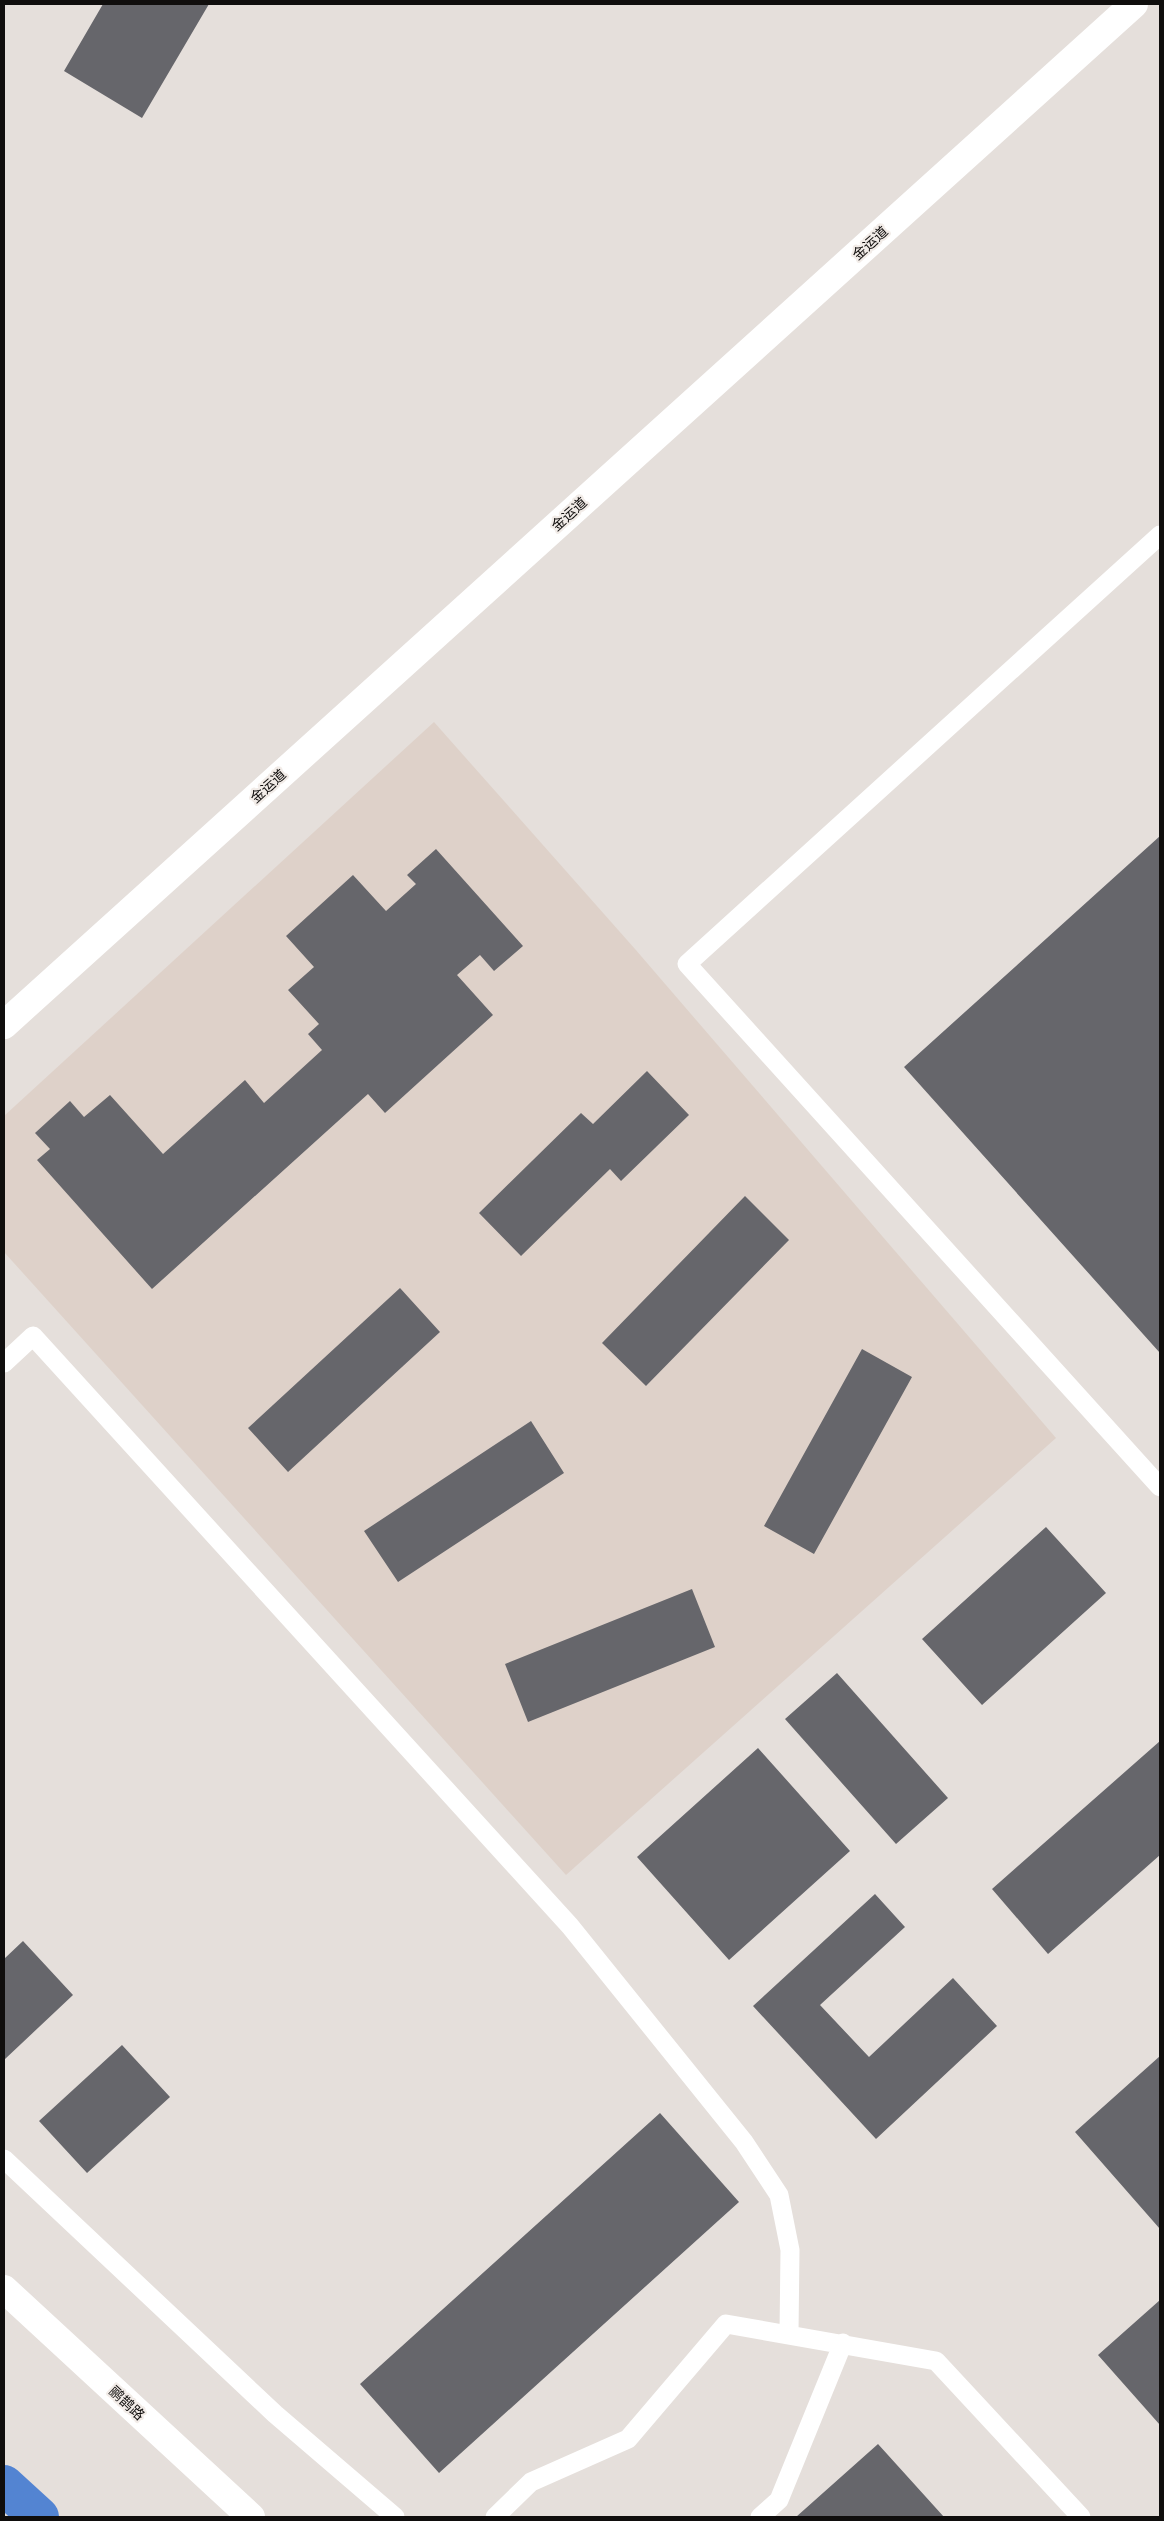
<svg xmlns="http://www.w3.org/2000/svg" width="1164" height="2521" viewBox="0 0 1164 2521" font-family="Ubuntu,'Noto Sans SC',sans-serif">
  <rect width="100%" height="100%" fill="#e5dfdb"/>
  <path fill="#ded1c9" d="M434 722 635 949 1056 1438 566 1875 4 1252V1116Z"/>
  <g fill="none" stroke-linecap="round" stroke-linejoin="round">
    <path stroke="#5384d2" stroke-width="40" d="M4 2485 39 2517"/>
  </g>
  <path fill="#66666b" d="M103 4H209L142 118 64 71Z
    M1160 836V1353L904 1067Z
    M436 849 523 946 494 971 480 955 457 975 493 1015 385 1113 368 1094 152 1289 37 1160 50 1149 35 1133 70 1101 84 1117 110 1095 163 1154 245 1080 264 1103 322 1050 308 1034 319 1024 288 990 314 967 286 936 353 875 386 911 416 884 407 875Z
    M647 1071 689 1115 621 1181 610 1169 521 1256 479 1213 581 1113 593 1124Z
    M745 1196 789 1240 646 1386 602 1343Z
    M400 1288 440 1332 288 1472 248 1428Z
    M862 1349 912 1377 814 1554 764 1526Z
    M531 1421 564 1473 398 1582 364 1531Z
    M1046 1527 1106 1593 982 1705 922 1639Z
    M692 1589 715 1647 528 1722 505 1664Z
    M837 1673 948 1798 896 1844 785 1719Z
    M1160 1741V1855L1048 1954 992 1889Z
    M758 1748 850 1851 729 1960 637 1857Z
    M875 1894 905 1927 820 2005 869 2057 953 1978 997 2026 876 2139 753 2006Z
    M23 1941 73 1995 4 2060V1959Z
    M122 2045 170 2097 87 2173 39 2121Z
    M1160 2056V2229L1075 2132Z
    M660 2113 739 2202 439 2473 360 2384Z
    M1160 2300V2425L1098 2355Z
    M878 2444 944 2517H796Z"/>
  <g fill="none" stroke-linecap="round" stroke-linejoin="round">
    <path stroke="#fff" stroke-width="19" d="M1160 535 687 964 1160 1487
      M4 1363 33 1336 570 1926 744 2142 779 2195 790 2250 789 2333
      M4 2159 275 2414 395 2517
      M495 2517 531 2482 628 2439 726 2324 936 2361 1081 2517
      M760 2517 779 2500 843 2343"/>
    <path stroke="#fff" stroke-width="28" d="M4 1025 1134 4"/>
    <path stroke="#fff" stroke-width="28" d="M4 2289 251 2517"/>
  </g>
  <g text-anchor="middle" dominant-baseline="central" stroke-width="4.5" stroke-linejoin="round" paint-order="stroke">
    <g font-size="14" fill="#100e0d" stroke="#f2ece8">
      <text transform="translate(870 243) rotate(-42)">金运道</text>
      <text transform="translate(569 514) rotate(-42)">金运道</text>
      <text transform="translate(268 786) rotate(-42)">金运道</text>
      <text transform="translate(127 2403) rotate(43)">鹂鹊路</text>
    </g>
  </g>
  <rect width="1164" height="2521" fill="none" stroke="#100e0d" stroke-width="10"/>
</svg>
